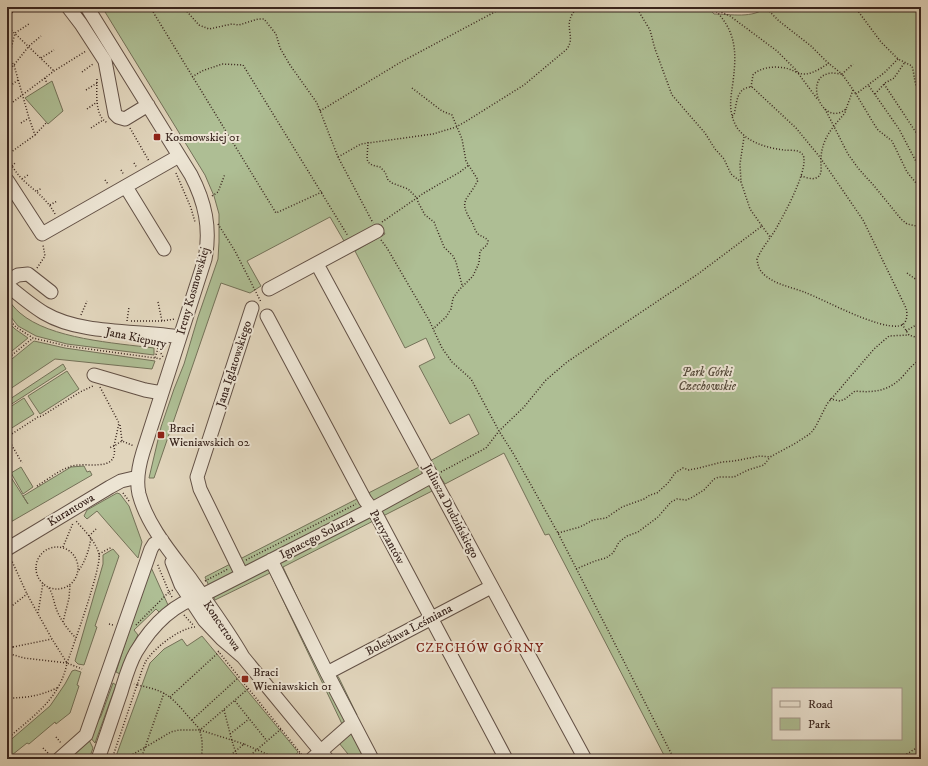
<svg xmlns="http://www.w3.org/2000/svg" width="928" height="766" viewBox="0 0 928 766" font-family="'IM FELL DW Pica',serif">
  <rect width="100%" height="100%" fill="#e1d5bc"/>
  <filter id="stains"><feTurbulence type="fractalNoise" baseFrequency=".005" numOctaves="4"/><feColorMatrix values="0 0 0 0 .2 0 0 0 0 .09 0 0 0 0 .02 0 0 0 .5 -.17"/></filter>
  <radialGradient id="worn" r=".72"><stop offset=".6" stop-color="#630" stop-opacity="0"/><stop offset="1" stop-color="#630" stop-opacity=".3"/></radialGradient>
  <path fill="#aebe94" stroke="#747259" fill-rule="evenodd" d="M102 7H708L714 14C730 14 754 19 766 7H921V759H666L549 534 545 535 504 453 445 484 430 461 479 434 469 414 450 424 419 366 435 358 426 338 405 348 355 251 385 234 379 224 344 241 330 217 247 261 261 286 250 293 221 283 154 478H149L161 427 174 389 184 364 198 317 218 259 219 242V214L214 196 205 175ZM773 689H901V739H773Z
    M52 81 63 111 48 124 25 98Z
    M7 299C11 303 15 309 20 313 50 339 115 343 154 348V355L67 344 36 336 18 326 7 312Z
    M7 321 15 329 28 338 7 355Z
    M34 341 65 348 155 361 152 369 55 359 7 391V363Z
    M63 364 66 369 7 407V401Z
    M67 371 79 389 40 414 28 396Z
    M24 398 34 414 7 431V409Z
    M423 465 436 489 283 567 327 661 339 678 357 715 342 724 270 573 215 600 205 577Z
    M84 466 87 472 90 471 92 475 9 523 7 519V471L28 504 23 496 71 467Z
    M21 467 33 487 23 494 11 473Z
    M117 493 120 494 129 506 142 542 138 558 97 511 87 519 84 516 87 510Z
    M113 549 119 556 95 626 97 627 84 665 78 664 75 661 103 564V555Z
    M150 565 168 605 160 613 156 609 134 630 138 635 127 657 120 674 116 672Z
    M202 636 298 752 295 756 297 759H115L150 663 164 649 182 639 187 646Z
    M75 670 81 672 77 685 79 686 70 713 56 724 55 722 29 744 27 743 7 759V743L50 706 65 684 72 671Z
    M113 683 116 685 95 743 89 736 101 716Z
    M352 728 368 759H352L339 743Z
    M88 738 93 748 89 759H74L70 754Z"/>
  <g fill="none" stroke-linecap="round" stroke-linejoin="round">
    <defs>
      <path id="minor" d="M68 7 81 24 105 61 115 114 118 117 125 119 148 105
        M87 7 191 175C205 202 211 228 205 259L143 452C139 465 136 481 139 494 147 525 171 553 190 578 208 604 227 629 243 657
        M7 180 42 234 179 156
        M126 187 164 249
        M317 264 585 759
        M7 281 18 275 28 274 51 292
        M7 285C19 295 31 305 44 313 81 335 137 330 180 337
        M269 289 377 231
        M267 316 365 500 377 516 506 759
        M94 375 145 390 162 393
        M7 549 110 487 121 481 138 477
        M271 560 327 673 372 759
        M172 562 181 585 204 620 222 639 243 657 327 759
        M242 575 200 489 197 477 252 308
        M327 673 491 587
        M59 759 86 735 151 549 154 544 162 540
        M98 759C106 737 113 715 121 692 125 679 129 664 136 652 151 627 173 604 201 596L372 509 432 476
        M312 759 353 723"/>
    </defs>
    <use href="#minor" stroke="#635146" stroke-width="15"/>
    <path stroke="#39251e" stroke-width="1.5" stroke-dasharray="1 2" stroke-linecap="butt" d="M150 7 276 213 322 192
      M183 7 199 25 209 29 232 24 239 25 258 19H264L276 34 280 48 290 65 317 103 338 157 373 223
      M636 7 650 30 655 49 672 95 705 133 715 149 724 159 731 174 741 182
      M712 7C736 30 737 50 733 82 731 97 728 109 735 124 743 141 766 148 784 150 789 151 797 149 801 153 804 155 804 158 804 161 804 177 786 211 778 225 772 237 762 247 757 259 758 267 760 272 767 277 778 285 791 287 804 292 825 300 877 329 899 326 907 325 908 315 906 308L863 220 835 179 819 156 796 128 752 87C736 87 737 103 734 115L732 116
      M765 7 779 21 811 46 827 62 842 74 853 64
      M855 7 881 42 898 59 912 66C915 76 914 87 921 95
      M716 10 730 16 777 51 795 69 818 100
      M7 16 16 10
      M7 26 54 71
      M7 55 11 49 15 33 29 24
      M7 56 14 65 29 118 35 135 7 155
      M41 58 54 50
      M898 59 884 73 856 94 874 124 878 130 892 141 907 172 921 189
      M7 70 14 65 29 46 41 36
      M82 72 93 64
      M192 77 202 71 222 64 243 65 348 236
      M45 78 47 84
      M97 79C97 92 94 117 108 123
      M884 84 921 140
      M10 86 18 80
      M869 86 899 129 921 171
      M751 87 753 75C760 67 775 66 785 68 792 69 799 75 806 74 814 73 823 67 829 63
      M412 88 442 111 452 115 462 139 466 161 478 180C468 201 457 199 472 222 474 226 475 231 478 234 482 237 486 237 488 241L487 245 480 251 479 263 473 276 459 290 453 298 451 309 446 317 433 329
      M86 90 97 83
      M853 90 846 109C823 128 804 80 827 74 832 72 837 74 842 74L856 94
      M875 94 885 83 894 78 905 62
      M13 102 54 71 86 51
      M87 109 97 102
      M825 109 848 154 858 168 875 187 901 219 907 224 921 227
      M320 111 401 62 504 7
      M21 123 29 118
      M91 128 103 120
      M130 128 149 161
      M35 135 47 122
      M368 142 367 159 368 162 372 165 380 167 385 172 388 180 392 183 408 189 417 198 418 202 425 215 434 222 444 247 453 256 456 262 462 285
      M7 156C11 165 16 173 23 180 35 191 47 199 55 214
      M338 157 361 144 433 134 456 127 465 122 524 85 567 49C577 34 560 25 578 7
      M134 163 137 168
      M12 166 15 163
      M121 170 124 175
      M176 173 191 208 195 222
      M801 176C805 177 812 180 816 178 824 175 820 165 821 158 822 138 833 127 845 113L846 109
      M22 179 28 175
      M105 180 108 184
      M37 191 42 188
      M212 196 218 192 225 174
      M50 205 57 201
      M382 222 424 193 460 172 469 165
      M218 224 235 251 261 302
      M762 226 770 237
      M381 240 387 248 429 320 442 348 452 362 471 379 499 431 513 453 558 533 674 759
      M7 259 12 266
      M37 268 45 256 43 245
      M907 273 921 283
      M158 302 162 321
      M81 315 87 301
      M7 317 16 327 33 338 67 346 155 358
      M127 321 129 307
      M131 321H162L175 319
      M902 324 909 335 921 339
      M906 331 916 325 921 320
      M158 348 163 357
      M158 348 155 358 162 359
      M7 359 33 338
      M100 387 119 423 114 446 122 441 134 446
      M830 399 840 401 845 399 855 391C873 393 890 391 903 376 909 369 913 364 921 359
      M120 425 122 441
      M7 437 38 417 42 416 80 392 93 386
      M7 437 22 463
      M441 472 486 448 499 431 524 407 546 380 567 362 698 274 762 226 750 209 741 182 740 164 744 137
      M37 486C47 480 58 471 69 467 84 460 119 475 114 446L109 448
      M123 493 129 501
      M558 533 580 527 593 520 606 518 622 507 644 499 650 495 657 493 668 483 675 473 683 468 689 470 699 468 722 462 734 461 760 456 770 457 796 443 811 433 816 426 827 404 874 349 889 336 909 335
      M89 536 96 529
      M36 568a21 21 0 1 1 42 0a21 21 0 1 1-42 0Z
      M63 547 73 523
      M99 554 112 547
      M11 559 27 594
      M246 560 356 504
      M576 569 595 561 606 558 613 553 619 542 627 536 638 532 658 517 671 502 677 499 686 500 691 498 704 490 714 479 719 477H734L748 470 764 465 770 457
      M79 570C86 560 89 550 91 538
      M205 581 228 569
      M49 588C54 596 54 606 59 615 63 623 69 631 76 638
      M172 597 169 592 173 590
      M8 609 27 594 52 639
      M38 613 43 583
      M184 615 194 626
      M63 622 69 598 70 585
      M109 624 113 625
      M136 625 169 592 157 563
      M195 627C180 628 154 648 146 661 142 668 140 677 137 685 147 687 157 689 165 694 177 701 187 716 197 726 203 734 203 749 201 759
      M7 640 13 647H7
      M13 647 52 639 67 663 82 669
      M218 651 302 755
      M7 653 24 658 67 663C60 699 33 716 7 739
      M67 663C73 647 102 566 99 554 96 542 84 530 76 521
      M170 697 219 652
      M7 698C27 698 40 696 59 687
      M235 701 267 741
      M224 710 232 741 238 759
      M192 720 239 677
      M230 734 249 719
      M56 737 61 743
      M244 744 200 730 249 688
      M43 748 48 753
      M28 758 29 759
      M112 759 137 685 134 684
      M125 759 171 732 179 730H200
      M141 759 164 693
      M226 759 244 744 278 759
      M246 759 281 729
      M292 759 300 753
      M340 759 344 755 348 759
      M899 759 921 745"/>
    <use href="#minor" stroke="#ece4d3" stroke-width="13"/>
  </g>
  <g fill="#8f2418" stroke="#ece4d3" stroke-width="1.5">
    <rect x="153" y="133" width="8" height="8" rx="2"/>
    <rect x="157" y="431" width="8" height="8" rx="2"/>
    <rect x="241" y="675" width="8" height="8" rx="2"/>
  </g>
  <g text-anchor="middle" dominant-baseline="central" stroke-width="4" stroke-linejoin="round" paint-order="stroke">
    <g font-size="12" fill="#39251e" stroke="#ece4d3" text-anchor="start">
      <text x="165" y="137">Kosmowskiej 01</text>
      <text x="169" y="428">Braci<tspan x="169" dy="14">Wieniawskich 02</tspan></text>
      <text x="253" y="672">Braci<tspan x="253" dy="14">Wieniawskich 01</tspan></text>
    </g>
    <g font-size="12" fill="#39251e" stroke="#ece4d3">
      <text transform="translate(193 291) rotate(-74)">Ireny Kosmowskiej</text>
      <text transform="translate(136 338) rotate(12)">Jana Kiepury</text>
      <text transform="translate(234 364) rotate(-72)">Jana Iglatowskiego</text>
      <text transform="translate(71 510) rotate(-31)">Kurantowa</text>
      <text transform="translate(451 511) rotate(62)">Juliusza Dudzińskiego</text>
      <text transform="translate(317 537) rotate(-27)">Ignacego Solarza</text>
      <text transform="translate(387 537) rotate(61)">Partyzantów</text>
      <text transform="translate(222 626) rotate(56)">Koncertowa</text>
      <text transform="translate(409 630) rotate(-28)">Bolesława Leśmiana</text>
    </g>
    <g font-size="12" font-style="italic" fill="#564b3c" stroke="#ece4d3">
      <text x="707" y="372">Park Górki<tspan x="707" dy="14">Czechowskie</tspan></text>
    </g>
    <g font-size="13" letter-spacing="1" fill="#7a1f14" stroke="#ece4d3">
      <text x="480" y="648">CZECHÓW GÓRNY</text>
    </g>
  </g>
  <rect width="928" height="766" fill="none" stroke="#e1d5bc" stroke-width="24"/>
  <rect x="8" y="8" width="912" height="750" fill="none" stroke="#39251e" stroke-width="2"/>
  <rect x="12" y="12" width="904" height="742" fill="none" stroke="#39251e"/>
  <rect x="772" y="688" width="130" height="52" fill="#ece4d3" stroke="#a4988b"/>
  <rect x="780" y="701" width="20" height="6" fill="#ece4d3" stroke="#a4988b"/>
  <text x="808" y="708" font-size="12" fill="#39251e">Road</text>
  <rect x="780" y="718" width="20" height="12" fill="#aebe94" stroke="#a4988b"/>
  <text x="808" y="728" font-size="12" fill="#39251e">Park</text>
  <rect width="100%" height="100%" filter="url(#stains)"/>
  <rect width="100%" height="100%" fill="url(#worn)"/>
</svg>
